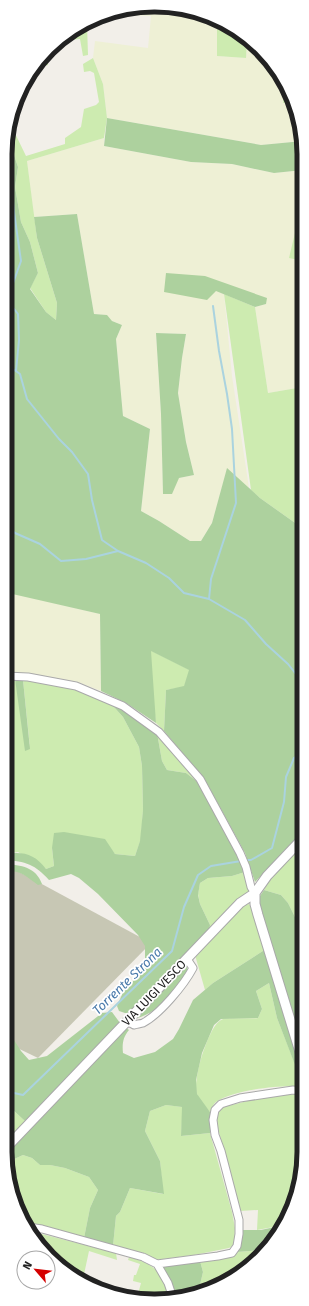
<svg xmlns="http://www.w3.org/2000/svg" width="309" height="1306" viewBox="0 0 309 1306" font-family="'Fira Sans',sans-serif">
  <rect width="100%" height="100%" fill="#f2efe9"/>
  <path fill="#c7c7b4" d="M5 865 27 876 151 943 38 1058 5 1042Z"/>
  <path fill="#eef0d5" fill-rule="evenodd" d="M174 6 217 19V56L246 58 247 42H251L260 49 277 72V82H284L283 103 293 102 296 118H297L303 135V141L261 145 107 118 103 84 93 58 95 41 148 48 151 16 107 14 116 10Z
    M104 138V146L191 162 232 164 274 173 303 170V346L299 360 297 388 268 393 255 307 266 304 216 291 224 294 232 376 249 488 227 469 212 523 201 541H190L159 521 141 511 150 429 123 416 116 339 122 325 112 321 106 315 94 314 77 214 34 217 27 161ZM156 333 186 334 182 358 178 393 186 442 194 475 179 478 163 494 161 414Z
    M8 592 100 614 101 691 78 682 34 674 6 673V612Z"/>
  <path fill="#cdebb0" d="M217 19 221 21 246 38 247 42 246 58 217 56Z
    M87 24 88 55 83 56 80 39 68 40 67 37 62 38 64 36Z
    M48 54V65L35 68Z
    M93 58 103 84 107 118 104 138 27 161 37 238 57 303 56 320 46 312 30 288 38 273 30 242 21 222 15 187 18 167 7 134 10 123 26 156 65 144V138L81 127 84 109 96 105 99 102 94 73 90 71 84 72 83 64Z
    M277 72 289 89 293 102 283 103 284 83 277 82Z
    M301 208H303V261L289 258Z
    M224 294 255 307 268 393 297 388 299 360 303 346V563L298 525 260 498 251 490Z
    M150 650 190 670 184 687 166 690 164 731 156 723 152 692Z
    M6 679H15L30 748 23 680 76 688 114 707 123 717 139 747 142 766 143 810 141 839 135 856 115 854 110 848H52L54 866 46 869 18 852 5 854Z
    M157 733 199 783 186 773 167 770 162 761Z
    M303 843V921L296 919 288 903 281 895 264 890 269 880Z
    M245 872 249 891 209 932 210 925 200 904 198 894 200 883 208 878 232 876Z
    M249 904 252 908 266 949 213 983 205 990 195 955 244 905Z
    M269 983 277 1018 297 1069H301L303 1075V1087C284 1084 232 1090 216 1102 213 1104 212 1109 210 1112 206 1107 199 1101 197 1094 192 1081 208 1027 221 1020 225 1017 250 1019 258 1018L262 1009 256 991Z
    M297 1094 303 1095V1171L284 1225 257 1230 258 1210 240 1211 216 1121 218 1111 224 1107 267 1096Z
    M5 1098 12 1109 26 1122 5 1144Z
    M166 1105 183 1107 181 1136 210 1133 232 1212 235 1228 234 1245 229 1248 194 1255 155 1260 144 1253 113 1246 116 1216 120 1212 130 1188 163 1194 160 1161 145 1131 150 1111Z
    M23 1155 32 1158 40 1165H50L65 1168 89 1177 98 1190 90 1208 84 1238 56 1230 26 1224 16 1208 7 1164 10 1161Z
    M30 1231 116 1253 117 1260 89 1251 83 1279 88 1282V1285L42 1250Z
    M263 1250 246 1270 204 1291 199 1289 203 1272 200 1261 237 1252Z
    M129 1257C144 1261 158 1267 165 1282 167 1287 168 1293 169 1298L157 1299 138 1294 141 1283 133 1281 134 1275H136L140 1264 128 1260Z
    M174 1290 194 1295 176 1298Z"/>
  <path fill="#add19e" d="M107 118 261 145 303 141V170L274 173 232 164 191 162 104 146Z
    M7 134 18 167 15 187 21 222 30 242 38 273 30 289 46 312 56 320 57 303 37 238 34 217 77 214 94 314 107 315 112 321 122 325 116 339 123 416 150 429 141 511 159 521 190 541H201L212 523 227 468 260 498 298 525 303 563V832L255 882 245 853 205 780 164 731 166 690 184 686 189 670 151 651 156 723 126 703 101 691 100 614 8 593 6 612V238H9L6 214Z
    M166 273 205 276 267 298 266 304 255 307 216 291 207 300 164 292Z
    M156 333 186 334 182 358 178 393 186 442 194 475 179 478 172 494H163L161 414Z
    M15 679 23 680 30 749 25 751Z
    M76 688 119 707 157 733 162 761 167 770 186 773 199 783 238 855 245 872 232 876 208 878 200 883 198 895 200 904 210 925 209 932 133 1013H125L119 1011 117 1006 124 990 143 971 145 960V946L138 935 98 894 79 878 71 874 49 880C36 865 25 861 5 860V854C23 851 35 854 46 869L54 866 52 848 54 833 64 832 105 839 115 854 135 856 140 841 143 810 142 766 139 747 123 717 114 707Z
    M5 864C21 865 36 867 42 884L38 885C26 876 21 870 5 871Z
    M264 890 281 895 288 903 296 919 303 921V1052L258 899Z
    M266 949 301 1069 297 1070 277 1018 269 983 256 991 262 1009 258 1018 221 1019 214 1025 202 1053 196 1080 197 1094 210 1112V1133L181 1136 182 1107 166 1105 150 1111 145 1131 160 1161 164 1194 130 1188 120 1212 116 1216 113 1246 84 1238 90 1208 98 1190 89 1177 65 1168 50 1165H40L32 1158 23 1155 10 1161 7 1164 5 1154 125 1027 129 1030C123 1037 122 1044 123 1053L134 1058 155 1052 173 1039 179 1029 193 1000 213 983Z
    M186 963 188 971C177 991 160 1011 138 1018L135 1016Z
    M112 1012 120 1023 26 1122 12 1109 5 1098V1034L14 1040 21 1051 29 1060 47 1056 102 1013Z
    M284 1225 263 1250 237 1252 241 1230H261Z
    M200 1261 203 1272 199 1289 204 1291 194 1295 174 1290 161 1265Z"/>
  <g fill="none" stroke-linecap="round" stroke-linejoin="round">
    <path stroke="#aad3df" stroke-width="2" d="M6 162 11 179 14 212 21 261 7 300 18 314 19 340 16 371
      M6 364 20 374 27 399 59 439 72 452 88 474 92 500 102 540 118 551
      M6 525 15 533 40 544 61 561 86 559 118 551 146 563 169 578 184 593 209 599 245 620 266 644 288 664 303 683
      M209 599 211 579 236 503 232 429 227 394 219 351 213 306
      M245 860H251L272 848 284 802 286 777 294 758 303 754
      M5 1091 23 1095 172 951 184 907 198 875 211 866 241 861"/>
    <defs>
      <path id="minor" d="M6 676 28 677 76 686 123 706 159 732 200 779 240 853 246 867 251 887 255 893
        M127 1021 134 1025C136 1024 140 1024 143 1023 160 1014 184 985 193 968L187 959
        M28 1227 42 1229 143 1257 157 1264 168 1283 173 1298
        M157 1264 218 1256 232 1253 237 1246 239 1234V1220L221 1151 215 1135 213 1120 215 1110 221 1104 240 1098 293 1090 303 1091"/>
      <path id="tertiary" d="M255 893V904L258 915 303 1062
        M5 1149 240 903 255 893 267 876 303 838"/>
    </defs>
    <use href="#minor" stroke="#a9a9a9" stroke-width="9"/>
    <use href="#tertiary" stroke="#a9a9a9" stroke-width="11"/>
    <use href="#minor" stroke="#fff" stroke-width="7"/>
    <use href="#tertiary" stroke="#fff" stroke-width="9"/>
  </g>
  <g text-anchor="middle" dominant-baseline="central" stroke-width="3.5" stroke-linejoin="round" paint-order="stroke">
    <g font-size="12" fill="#222" stroke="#fff">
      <text transform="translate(154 993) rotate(-46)">VIA LUIGI VESCO</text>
    </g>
    <g font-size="13" font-style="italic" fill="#4a7aab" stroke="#fff">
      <text transform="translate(127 981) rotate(-44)">Torrente Strona</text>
    </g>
  </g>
  <path d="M0 0H309V1306H0ZM154 12H155A142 142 0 0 1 297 154V1152A142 142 0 0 1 155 1294H154A142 142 0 0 1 12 1152V154A142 142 0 0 1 154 12Z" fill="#fff" fill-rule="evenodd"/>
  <path fill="none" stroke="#222" stroke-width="5" d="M154 12H155A142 142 0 0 1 297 154V1152A142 142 0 0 1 155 1294H154A142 142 0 0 1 12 1152V154A142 142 0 0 1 154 12Z"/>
  <g transform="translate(36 1270) rotate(298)"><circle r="19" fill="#ffffff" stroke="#a7a7a7"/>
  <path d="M0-3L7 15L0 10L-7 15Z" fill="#d40000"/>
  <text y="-6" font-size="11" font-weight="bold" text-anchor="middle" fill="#222222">N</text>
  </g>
</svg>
